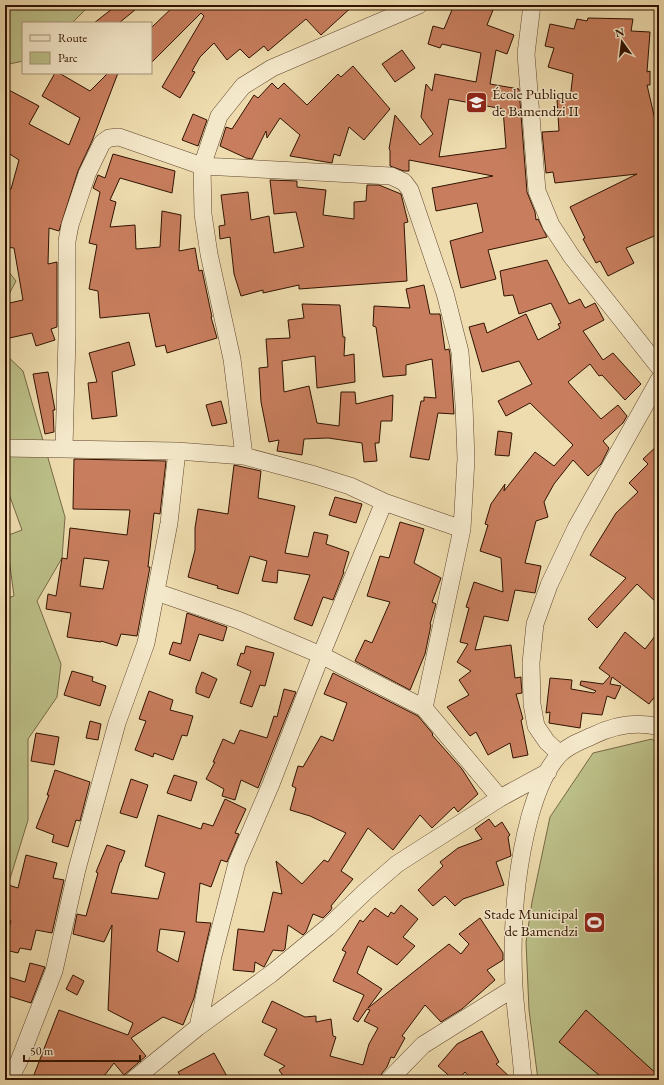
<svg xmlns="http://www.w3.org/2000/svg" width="664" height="1085" viewBox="0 0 664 1085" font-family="'EB Garamond',serif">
  <rect width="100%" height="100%" fill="#eedcae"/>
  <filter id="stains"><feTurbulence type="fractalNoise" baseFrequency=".005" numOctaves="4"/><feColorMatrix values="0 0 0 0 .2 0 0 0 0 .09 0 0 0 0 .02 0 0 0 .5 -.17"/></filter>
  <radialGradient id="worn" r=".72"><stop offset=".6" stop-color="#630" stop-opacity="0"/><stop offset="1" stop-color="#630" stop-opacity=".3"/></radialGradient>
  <path fill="#bcbf88" stroke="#766844" d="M5 5H90L72 23H23V61L5 65Z
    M5 267 16 281 5 302Z
    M5 354 23 371 65 517 62 558 37 601 61 664 57 697 28 739V820L9 882 5 881V599L14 596 6 536 22 530 5 483Z
    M652 739 659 746V1080H538L529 1010 526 942 532 902 550 817 593 753Z"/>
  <path fill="#c87e5e" stroke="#301200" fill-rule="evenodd" d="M117 5H141L119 23H94Z
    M175 5H354L321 35 306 19 268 51 264 46 249 58 240 49 227 60 214 43 200 57 192 71 195 72 180 98 162 87 204 16 201 13 151 63V28Z
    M454 5H495L487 25 514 35 507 54 496 50 490 84 519 89 527 192 535 212 536 220 538 219 547 237 488 250 496 279 461 288 450 241 483 232 477 203 436 211 432 188 493 176 409 160V171H404L390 166V150L389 149 395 115 420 145 433 134 421 117 426 84 432 91 435 74 476 82 481 53 442 44 440 48 428 44 433 26 444 29ZM449 99 503 109 506 148 439 157Z
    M588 18 633 19 631 31 650 32 647 72 650 71V85H647L659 137V234L626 248 634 263 608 276 600 261 596 263 583 239 585 238 570 207 637 174 555 183 553 172 546 173 542 132 559 131 557 100 570 99 573 74 548 67 554 48 545 46 550 24 574 29 577 19 587 21Z
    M402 50 415 68 395 82 382 64Z
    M353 66 390 109 364 140 349 127 340 156 334 154 332 163 290 156 300 135 280 118 267 138 266 131 252 159 246 158 220 146 226 127 232 129 254 95 258 98 272 83 278 89 284 83 307 105 338 74 341 77Z
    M55 73H59L90 91 108 73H118L92 141 78 171 59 231 49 228 48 264 57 262V327L51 329 55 340 36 346 32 333 5 339V304L23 300 14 248 5 247V223L9 189H11L19 160 5 151V88L39 106 29 124 69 145 80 118 42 96Z
    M193 114 207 120 198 146 182 140Z
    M113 154 175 171 172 193 120 178 110 200 116 202 110 227 135 225 136 249 160 247 162 211 181 215 179 251 195 248 199 271 202 270 212 317H211L217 338 167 353 165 345 156 347 149 313 100 318 98 291 89 289 97 245 89 243 100 192 93 188 98 175 105 178Z
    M270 180 297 181V187L326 190 323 215 354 219V202L366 201 367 185H379L401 194 408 222 404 223 407 281 299 289V285L263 293V290L241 296 234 274 230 237 220 239 219 226 225 225 221 195 248 192 251 220 269 216 274 253 304 247 296 212 274 214Z
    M547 260 569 304 580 299 585 308 595 303 604 320 583 331 603 360 613 353 641 384 625 400 602 375 599 376 590 364 568 382 601 419 618 405 627 416 623 423 603 441 609 448 601 464 588 476 573 460 554 484 544 502 548 517 536 521 525 563 541 566 535 593 515 590 508 621 484 616 475 650 511 645 515 678 521 677V680L522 693 516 694 523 719 521 720 528 755 513 758 510 743 488 755 476 732 470 736 447 707 469 695 459 680 471 671 457 662 468 644 460 642 469 608 466 607 474 582 503 592 501 558 480 551 488 525 485 524 491 504 505 484 504 491 535 452 554 466 573 445 530 403 506 416 498 401 532 384 519 361 482 372 469 327 484 323 487 333 526 314 538 340 560 328 558 324 561 323 551 303 519 314 513 295 504 296 500 271Z
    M424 285 430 314H440L445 350 449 349 450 354 454 414 438 413 429 460 410 457 421 401H424V397L436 398 432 359 406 365V375L383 377 376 327 373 326 374 306 410 308 406 289Z
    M302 304 340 305 343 337H345L344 356 354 354 355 382 317 388 315 356 282 361 284 392 309 386 317 423 339 426 341 392H355L356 404 393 395 392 421H381L379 443H375L377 461 364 462 362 443 328 438 304 439 302 455 277 451 279 440 269 442 261 402 259 368 268 367 266 339 290 338 288 320 304 318Z
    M129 342 135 365 112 372 117 416 92 419 88 383 97 382 89 353Z
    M48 372 55 410H53L54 432 45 434 33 374Z
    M221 401 227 423 212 426 206 405Z
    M498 431 512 433 509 456 495 455Z
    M659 444V605L637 584 597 628 588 619 626 578 590 555 616 513 638 492 629 483 648 464 643 459Z
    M74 459 166 461 160 514 154 513 148 567H150L137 636 121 634 117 646 101 641V642L67 637 71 613 46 609 48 594 56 596 62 558 67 559 70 528 127 535 130 510 73 509ZM84 558 109 561 103 589 80 586Z
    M234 465 261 471 258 498 295 506 285 553 308 557 314 532 328 535 326 544 349 552 343 572H344L333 600 323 597 312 626 294 619 310 575 278 570 277 583 262 581 267 561 250 556 238 594 217 588 218 586 188 577 195 550V528L198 509 228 514Z
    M335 497 362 504 356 523 329 515Z
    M400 522 424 529 414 563 441 578 432 602 436 604 430 624 431 625 425 654 410 690 355 661 365 640 372 643 390 602 367 596 380 556 389 558Z
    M187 613 227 627 223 641 199 634 190 661 169 654 173 642 181 644Z
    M659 631V691L649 704 612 677 610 684 621 686 615 699 607 696 602 715 582 713 580 728 549 723 550 712 546 713 550 678 572 680 571 689 594 693 596 691 580 685 581 681 603 684 610 676 599 668 625 632 645 649Z
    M246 646 274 653 265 686 260 685 252 707 240 703 251 671 237 665 241 653 244 654Z
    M72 671 93 677 92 681 106 686 100 706 64 695Z
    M202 672 217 679 209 698 196 693V688Z
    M333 673 418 716 433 734 432 735 462 769 478 794 458 812 454 807 432 828 420 815 393 850 368 828 341 871 353 879 331 906 332 908 330 911 323 918 313 914 306 932 303 935 288 925 285 949 283 951 273 950 264 967 255 962 254 972 233 970 238 929 264 932 273 892 282 894 276 861 302 884 324 860 328 862 346 833 310 816 290 810 296 788 292 786 298 766 303 767 321 736 333 741 347 703 324 694Z
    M284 689 296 692 258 788 241 780 235 800 222 796 224 789 206 779 215 762H213L223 739 234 744 240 730 267 738 274 716 277 717Z
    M149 691 173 700 170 710 193 716 187 736 182 735 173 760 154 753 153 757 135 750 146 721 139 719Z
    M90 721 101 724 98 740 86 738Z
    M36 733 59 737 54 765 31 761Z
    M55 770 90 782 80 821 76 820 68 847 52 842 54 835 36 828 49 795H47Z
    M174 775 197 782 191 801 167 793Z
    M131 779 148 785 137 818 120 813Z
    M225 799 246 809 235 833 239 834 227 862 221 860 211 887 200 883 196 922 211 923 194 998 183 1025 163 1017 131 1038 146 1056 124 1075 114 1063 101 1080H32L59 1010 128 1035 133 1023 108 1010 112 925 104 942 73 934 77 914 86 916 98 873 96 872 107 845 125 851 121 862H120L111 893 158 899 165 873 145 866 158 815 201 829 203 823 213 826ZM160 929 185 932 178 962 157 951Z
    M489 819 495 827 502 822 510 835 508 837 511 856 496 862 504 885 463 899 455 906 445 896 433 906 418 890 443 866 440 862 458 848 482 839 475 829Z
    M26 855 57 863 53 878 64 880 52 933 36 930 31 950 20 948 18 953 5 950V941L11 921 5 919V884L18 888Z
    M401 905 418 919 403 937 415 946 397 965 368 946 357 973 382 989 368 1008 449 944 461 954 469 944 459 934 480 918 503 953V960L487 970 495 980 462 1009 441 1022 425 1005 402 1036 405 1038 394 1058 391 1057 387 1067 382 1073 379 1079 367 1075 366 1080H286L279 1070 285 1066 264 1055 277 1029 262 1022 272 1001 305 1017 316 1016V1022L331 1019 333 1036 336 1037 330 1056 363 1065 369 1044 378 1028 364 1021 370 1010 367 1009 358 1022 353 1019 364 995 333 981 346 952 342 950 360 920 363 922 375 908 388 917 391 912 394 914Z
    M30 963 45 967 31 1003 5 995V976L25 982Z
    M73 975 84 981 77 995 66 989Z
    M586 1010 659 1076V1080H605L559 1042Z
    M482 1031 499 1062 496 1064 513 1080H472L465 1072 458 1080H454L438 1066 457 1044Z
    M214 1053 229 1080H183L178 1072Z"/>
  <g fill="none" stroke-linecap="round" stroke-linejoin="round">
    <defs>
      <path id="minor" d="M532 5 526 54 537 191 551 225 572 257 659 367
        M5 448 177 451 244 456 315 475 350 486 384 502 462 529
        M64 448 67 337V241L70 225 87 174 102 143 109 138 119 137 202 166 391 176 404 182 410 190 445 293 460 352 464 405 466 459 462 529 424 708
        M244 456 232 359 209 254 203 214 202 166 219 116 243 86 272 68 419 5
        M156 592 238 620 321 655 424 708 500 798
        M560 754 547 742 536 726 532 704 531 663 535 624 549 585 576 528 659 380
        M198 1027 213 956 237 863 271 784 321 655 384 502
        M9 1080 19 1061 54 971 77 869 117 723 146 643 169 523 177 451
        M133 1080 198 1027 271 974 328 927 367 890 397 864 500 798 548 772
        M389 1080 423 1045 514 988
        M523 1080C521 1049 516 1018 514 987 511 929 515 872 530 816 536 795 545 769 560 754 569 745 581 741 592 736 614 725 636 721 659 727"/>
    </defs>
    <use href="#minor" stroke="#60442c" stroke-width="18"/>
    <use href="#minor" stroke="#f4e8ca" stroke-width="17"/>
  </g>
  <defs>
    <symbol id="school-square" viewBox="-11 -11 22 22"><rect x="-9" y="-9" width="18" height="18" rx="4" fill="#8f2418" stroke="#f4e8ca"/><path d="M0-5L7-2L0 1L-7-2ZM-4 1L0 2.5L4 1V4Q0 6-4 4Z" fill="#fff"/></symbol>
    <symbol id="stadium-square" viewBox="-11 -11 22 22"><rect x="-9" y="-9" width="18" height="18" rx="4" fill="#8f2418" stroke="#f4e8ca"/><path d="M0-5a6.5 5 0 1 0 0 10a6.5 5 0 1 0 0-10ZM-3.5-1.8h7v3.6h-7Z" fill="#fff"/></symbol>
  </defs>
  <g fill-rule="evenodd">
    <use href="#school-square" x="464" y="90" width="25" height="25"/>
    <use href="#stadium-square" x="582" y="910" width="25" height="25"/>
  </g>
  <g text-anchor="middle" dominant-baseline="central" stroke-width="3" stroke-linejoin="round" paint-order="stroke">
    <g font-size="15" fill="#301200" stroke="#f4e8ca" text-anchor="start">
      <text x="492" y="93">École Publique<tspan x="492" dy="17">de Bamendzi II</tspan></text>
      <text x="578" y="913" text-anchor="end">Stade Municipal<tspan x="578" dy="17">de Bamendzi</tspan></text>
    </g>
  </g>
  <rect width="664" height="1085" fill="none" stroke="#eedcae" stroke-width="20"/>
  <rect x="6" y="6" width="652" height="1073" fill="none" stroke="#301200" stroke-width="2"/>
  <rect x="10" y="10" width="644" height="1065" fill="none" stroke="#301200"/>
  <rect x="22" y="22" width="130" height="52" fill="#f4e8ca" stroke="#a69279"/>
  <rect x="30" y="35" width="20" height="6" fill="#f4e8ca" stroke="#a69279"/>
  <text x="58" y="42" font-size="12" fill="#301200">Route</text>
  <rect x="30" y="52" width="20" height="12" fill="#bcbf88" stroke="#a69279"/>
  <text x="58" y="62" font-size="12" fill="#301200">Parc</text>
  <g transform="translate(622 42) rotate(346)" stroke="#f4e8ca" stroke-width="3" paint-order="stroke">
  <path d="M0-3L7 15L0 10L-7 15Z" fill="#301200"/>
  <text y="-6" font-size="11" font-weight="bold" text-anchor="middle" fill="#301200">N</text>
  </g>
  <path d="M24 1055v6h116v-6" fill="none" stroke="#301200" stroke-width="2"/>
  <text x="30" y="1055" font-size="12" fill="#301200" stroke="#f4e8ca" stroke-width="3" paint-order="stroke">50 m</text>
  <rect width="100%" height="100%" filter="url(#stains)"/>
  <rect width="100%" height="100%" fill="url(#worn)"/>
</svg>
